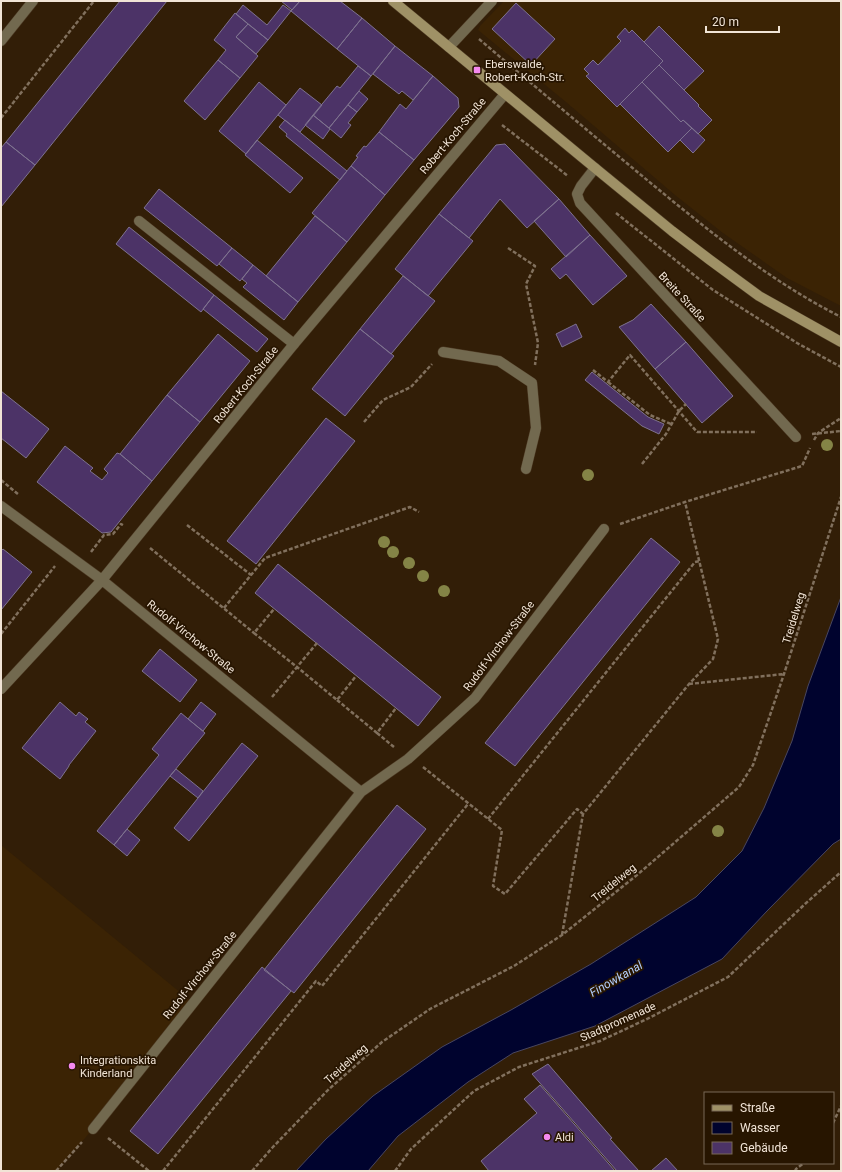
<svg xmlns="http://www.w3.org/2000/svg" width="842" height="1172" viewBox="0 0 842 1172" font-family="Roboto,sans-serif">
  <rect width="100%" height="100%" fill="#321e07"/>
  <path fill="#3b2304" d="M504 1H841V306L787 278 723 233 675 195 566 102 478 30 480 26Z
    M1 845 193 1003 93 1129 56 1171H1Z"/>
  <path fill="#00032e" stroke="#484660" d="M841 597V839L833 844 767 911 722 959 595 1026 513 1053 468 1082 398 1136 368 1171H296L326 1139 373 1096 442 1047 511 1010 591 964 696 897 742 851 764 808 792 741 808 686Z"/>
  <path fill="#4c3367" stroke="#7e728f" d="M120 1H167L35 165 6 142Z
    M281 1H300L292 10Z
    M300 1H340L362 18 337 49 291 11Z
    M516 3 555 39 531 65 492 29Z
    M243 5 267 25 283 5 291 11 268 40 236 14Z
    M235 13 248 24 236 37 258 56 240 78 218 60 226 50 214 40Z
    M362 18 395 46 371 76 337 49Z
    M248 24 268 40 256 54 236 37Z
    M659 26 704 71 684 90 659 65 663 61 644 42Z
    M625 28 629 33 632 30 663 61 617 107 586 76 589 74 584 69 593 60 598 65 621 41 617 37Z
    M395 46 433 76 413 100 402 91 399 94 373 74Z
    M218 60 240 78 205 120 184 101Z
    M659 65 699 105 698 106 712 120 698 134 683 120 681 122 642 82Z
    M358 66 371 76 329 128 313 115 337 86 340 88Z
    M433 76 458 98 459 107 414 160 379 132 400 104 406 109Z
    M259 82 286 105 246 154 219 131Z
    M642 82 681 122 683 120 692 128 668 152 620 104Z
    M300 88 322 105 300 132 278 115Z
    M359 91 368 99 357 112 348 105Z
    M348 105 357 112 348 123 351 125 341 138 329 128Z
    M313 115 330 129 323 139 305 125Z
    M285 120 347 171 340 180 286 136 287 134 279 127Z
    M692 128 705 140 693 153 680 140Z
    M379 132 414 160 385 195 351 166 358 157 356 156 364 146 366 147Z
    M257 140 303 178 290 193 245 155Z
    M6 142 35 165 1 207V148Z
    M505 144 559 199 527 228 500 199 469 238 439 214 496 145Z
    M351 166 385 195 347 242 312 213Z
    M159 189 232 248 217 266 144 208Z
    M559 199 590 235 566 257 534 221Z
    M439 214 473 241 428 296 395 269Z
    M315 216 347 242 298 302 266 276Z
    M129 227 214 295 201 312 116 244Z
    M590 235 627 276 593 305 566 274 560 279 551 269Z
    M232 248 253 265 240 281 219 264Z
    M253 265 298 302 284 320 243 287 247 283 242 279Z
    M403 276 435 301 391 354 360 329Z
    M214 295 268 339 257 352 203 309Z
    M651 304 686 342 655 369 619 327 633 320Z
    M576 324 582 337 562 347 556 334Z
    M360 329 394 356 345 416 312 389Z
    M218 334 250 361 200 422 167 395Z
    M686 342 733 396 702 423 655 369Z
    M592 372 648 417 664 424 659 434 642 426 585 380Z
    M1 391 49 429 26 458 1 438Z
    M167 395 200 422 152 481 120 454Z
    M326 418 355 441 256 564 227 541Z
    M65 446 93 468 90 471 102 480 108 473 104 469 117 453 120 454 152 481 111 532 102 533 37 482Z
    M651 538 680 562 515 766 485 743Z
    M3 549 32 572 1 610V551Z
    M278 564 441 697 418 726 255 593Z
    M160 649 197 680 180 702 142 671Z
    M60 702 76 716 79 712 88 719 85 722 96 731 69 765V766L60 779 22 748Z
    M201 702 216 714 203 731 188 719Z
    M181 713 205 733 114 845 97 831 159 755 152 749Z
    M242 743 258 756 189 841 174 828Z
    M176 769 203 791 198 798 170 776Z
    M397 805 426 829 294 993 264 970Z
    M127 829 140 840 127 856 114 845Z
    M262 967 291 991 158 1154 130 1131Z
    M548 1064 612 1138 610 1139 639 1171H617L532 1074Z
    M540 1085 615 1171H489L481 1161 537 1113 524 1099Z
    M666 1158 678 1171H651Z"/>
  <g fill="none" stroke-linecap="round" stroke-linejoin="round">
    <defs>
      <path id="service" d="M139 221 294 344
        M443 352 499 361 532 383 536 428 526 469"/>
      <path id="minor" d="M1 41 33 1
        M449 47 492 1
        M595 168 581 186 577 194 580 203 796 437
        M1 506 102 580 361 792
        M1 689 102 580 294 344 505 94
        M93 1129 361 792 408 759 475 698 604 529"/>
      <path id="secondary" d="M393 1 595 168 672 231 710 260 759 296 841 342"/>
    </defs>
    <use href="#service" stroke="#4d3a24" stroke-width="11"/>
    <use href="#minor" stroke="#4d3a24" stroke-width="11"/>
    <use href="#secondary" stroke="#4d3a24" stroke-width="11"/>
    <path stroke="#81705d" stroke-width="2.5" stroke-dasharray="4 2" stroke-linecap="butt" d="M479 39C533 85 587 130 641 175 704 227 768 280 841 317
      M1 118 94 1
      M502 125 568 176
      M616 213 713 290 797 343 841 367
      M508 248 535 266 526 284 538 343 535 365
      M593 370 608 382 630 355 697 432H757
      M608 382 650 415 671 424
      M364 422 383 400 411 387 432 364
      M812 434 841 431
      M814 440 818 433 841 418
      M642 464 666 434 679 411 686 404
      M1 480 19 495
      M620 524 685 502 802 466 810 448
      M187 525 251 575
      M150 548 254 633
      M91 552 104 535 113 534 121 524 123 525
      M224 608 265 558 410 507 419 512
      M1 634 55 566
      M317 643 297 667 337 700 356 676
      M689 684 784 674
      M272 697 297 667 254 633 274 609
      M337 700 377 733 396 708
      M377 733 394 747
      M423 767 502 830 493 886 505 894 577 809 583 814
      M488 819 695 562 700 561
      M562 935 583 814 689 684 713 659 718 639 685 502
      M833 1123 841 1106
      M108 1138 149 1171
      M56 1171 82 1142
      M163 1171 316 981 322 986 468 804
      M252 1171 272 1148 328 1090 382 1042 430 1009 514 966 562 935 637 875 739 787 753 765 784 674 841 497
      M395 1171 411 1149 474 1091 519 1067 600 1041 647 1019 728 977 805 904 841 872
      M795 1171 796 1169 804 1163"/>
    <use href="#service" stroke="#72694f" stroke-width="10"/>
    <use href="#minor" stroke="#72694f" stroke-width="10"/>
    <use href="#secondary" stroke="#9f9166" stroke-width="10"/>
  </g>
  <g fill="#848446">
    <circle cx="827" cy="445" r="6"/>
    <circle cx="588" cy="475" r="6"/>
    <circle cx="384" cy="542" r="6"/>
    <circle cx="393" cy="552" r="6"/>
    <circle cx="409" cy="563" r="6"/>
    <circle cx="423" cy="576" r="6"/>
    <circle cx="444" cy="591" r="6"/>
    <circle cx="718" cy="831" r="6"/>
  </g>
  <g fill="#f589ee" stroke="#271500" stroke-width="1.5">
    <rect x="473" y="66" width="8" height="8" rx="2"/>
    <circle cx="72" cy="1066" r="4"/>
    <circle cx="547" cy="1137" r="4"/>
  </g>
  <g text-anchor="middle" dominant-baseline="central" stroke-width="3.5" stroke-linejoin="round" paint-order="stroke">
    <g font-size="11" fill="#f1e4d6" stroke="#271500" text-anchor="start">
      <text x="485" y="64">Eberswalde,<tspan x="485" dy="13">Robert-Koch-Str.</tspan></text>
      <text x="80" y="1060">Integrationskita<tspan x="80" dy="13">Kinderland</tspan></text>
      <text x="555" y="1137">Aldi</text>
    </g>
    <g font-size="11" fill="#f1e4d6" stroke="#271500">
      <text transform="translate(453 136) rotate(-50)">Robert-Koch-Straße</text>
      <text transform="translate(682 297) rotate(47)">Breite Straße</text>
      <text transform="translate(246 385) rotate(-51)">Robert-Koch-Straße</text>
      <text transform="translate(794 618) rotate(-73)">Treidelweg</text>
      <text transform="translate(191 637) rotate(39)">Rudolf-Virchow-Straße</text>
      <text transform="translate(499 646) rotate(-53)">Rudolf-Virchow-Straße</text>
      <text transform="translate(614 883) rotate(-39)">Treidelweg</text>
      <text transform="translate(200 975) rotate(-51)">Rudolf-Virchow-Straße</text>
      <text transform="translate(618 1022) rotate(-24)">Stadtpromenade</text>
      <text transform="translate(346 1064) rotate(-42)">Treidelweg</text>
    </g>
    <g font-size="12" font-style="italic" fill="#b2cdfc" stroke="#271500">
      <text transform="translate(616 979) rotate(-30)">Finowkanal</text>
    </g>
  </g>
  <rect width="842" height="1172" fill="none" stroke="#f1e4d6" stroke-width="4"/>
  <rect x="704" y="1092" width="130" height="72" fill="#271500" stroke="#786856"/>
  <rect x="712" y="1105" width="20" height="6" fill="#9f9166" stroke="#786856"/>
  <text x="740" y="1112" font-size="12" fill="#f1e4d6">Straße</text>
  <rect x="712" y="1122" width="20" height="12" fill="#00032e" stroke="#786856"/>
  <text x="740" y="1132" font-size="12" fill="#f1e4d6">Wasser</text>
  <rect x="712" y="1142" width="20" height="12" fill="#4c3367" stroke="#786856"/>
  <text x="740" y="1152" font-size="12" fill="#f1e4d6">Gebäude</text>
  <path d="M706 26v6h73v-6" fill="none" stroke="#f1e4d6" stroke-width="2"/>
  <text x="712" y="26" font-size="12" fill="#f1e4d6" stroke="#271500" stroke-width="3" paint-order="stroke">20 m</text>
</svg>
